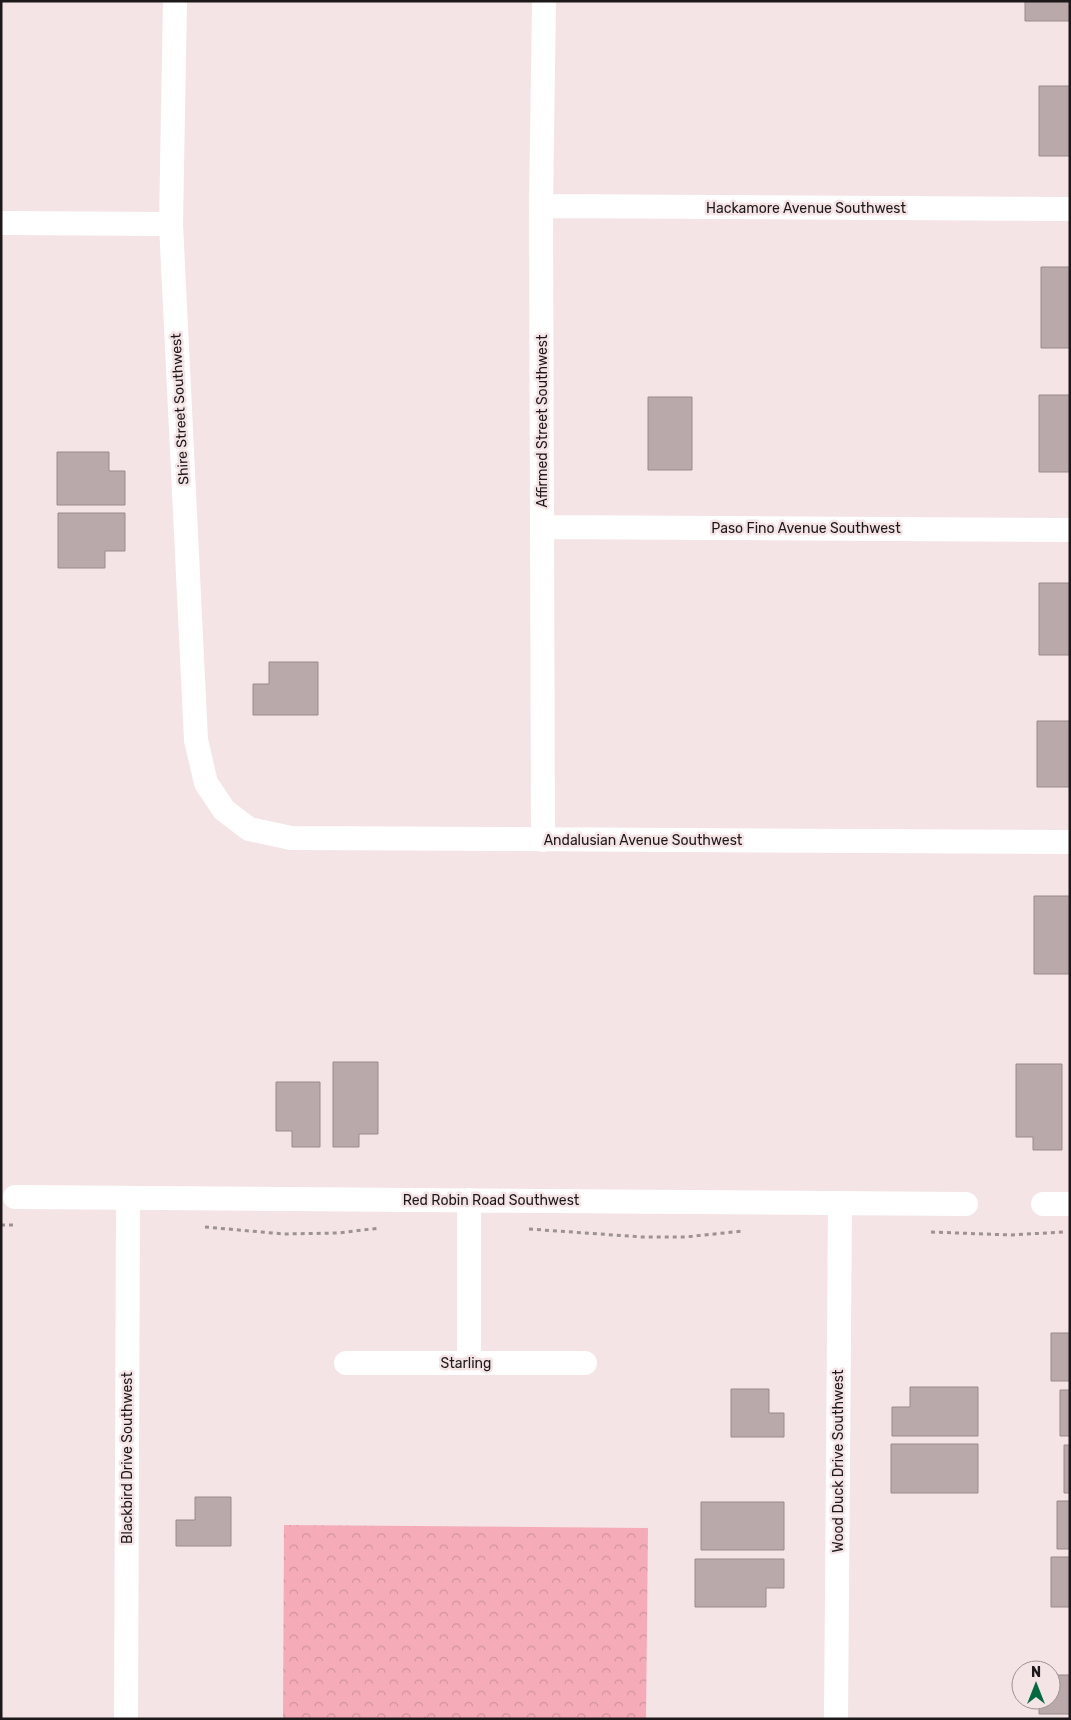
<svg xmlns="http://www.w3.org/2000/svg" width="1071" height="1720" viewBox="0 0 1071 1720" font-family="Rubik,sans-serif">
  <defs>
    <pattern id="park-crowns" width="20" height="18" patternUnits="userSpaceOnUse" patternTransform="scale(1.25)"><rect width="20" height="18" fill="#f5acb8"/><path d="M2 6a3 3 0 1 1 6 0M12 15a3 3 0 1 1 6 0" fill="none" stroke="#d2939e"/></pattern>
  </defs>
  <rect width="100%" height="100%" fill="#f4e4e6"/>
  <path fill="url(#park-crowns)" d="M284 1525 648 1528 646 1719H283Z"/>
  <path fill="#b9a9ab" stroke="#998a8c" d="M1025 1H1070V21H1025Z
    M1039 86H1070V156H1039Z
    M1041 267H1070V348H1041Z
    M1039 395H1070V472H1039Z
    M648 397H692V470H648Z
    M57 452H109V471H125V505H57Z
    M58 513H125V551H105V568H58Z
    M1039 583H1070V655H1039Z
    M269 662H318V715H253V684H269Z
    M1037 721H1070V787H1037Z
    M1034 896H1070V974H1034Z
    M333 1062H378V1134H359V1147H333Z
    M1016 1064H1062V1150H1033V1137H1016Z
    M276 1082H320V1147H292V1131H276Z
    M1051 1333H1070V1381H1051Z
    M910 1387H978V1436H892V1407H910Z
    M731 1389H769V1413H784V1437H731Z
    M1060 1390H1070V1436H1060Z
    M891 1444H978V1493H891Z
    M1064 1445H1070V1493H1064Z
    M195 1497H231V1546H176V1520H195Z
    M1057 1501H1070V1549H1057Z
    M701 1502H784V1550H701Z
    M1051 1557H1070V1607H1051Z
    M695 1559H784V1588H766V1607H695Z
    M1051 1675H1070V1714H1039V1700H1051Z"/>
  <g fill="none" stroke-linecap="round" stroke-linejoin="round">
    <path stroke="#9d9193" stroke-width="3" stroke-dasharray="4 4" stroke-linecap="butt" d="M1 1225H16
      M205 1227 284 1234 338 1233 380 1228
      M529 1229 642 1237H685L743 1231
      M931 1232 1011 1235 1063 1232
      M424 1719 426 1718"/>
    <path stroke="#fff" stroke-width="24" d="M175 1 171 224 196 740 206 783 224 810 249 829 291 838 1070 842
      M541 206 1070 209
      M1 223 171 224
      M542 527 1070 530
      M543 840 541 206 544 1
      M15 1197 966 1204
      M469 1200V1363
      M1043 1204H1070
      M346 1363H585
      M126 1719 128 1198
      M836 1719 840 1203"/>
  </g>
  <g text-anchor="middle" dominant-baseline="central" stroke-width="5" stroke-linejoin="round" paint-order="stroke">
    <g font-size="14" fill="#1d1819" stroke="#f4e4e6">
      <text x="806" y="208">Hackamore Avenue Southwest</text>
      <text transform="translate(180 409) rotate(-93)">Shire Street Southwest</text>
      <text transform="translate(542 421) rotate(-90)">Affirmed Street Southwest</text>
      <text x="806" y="528">Paso Fino Avenue Southwest</text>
      <text x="643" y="840">Andalusian Avenue Southwest</text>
      <text x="491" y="1200">Red Robin Road Southwest</text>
      <text x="466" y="1363">Starling</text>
      <text transform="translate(127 1458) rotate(-90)">Blackbird Drive Southwest</text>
      <text transform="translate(838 1461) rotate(-90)">Wood Duck Drive Southwest</text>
    </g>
  </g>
  <rect width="1071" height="1720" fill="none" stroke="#1d1819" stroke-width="5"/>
  <g transform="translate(1036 1685)"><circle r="24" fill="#f4e4e6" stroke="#9e9294"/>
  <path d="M0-4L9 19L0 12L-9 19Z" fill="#046b41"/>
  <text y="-8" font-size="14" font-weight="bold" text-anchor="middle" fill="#1d1819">N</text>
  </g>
</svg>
